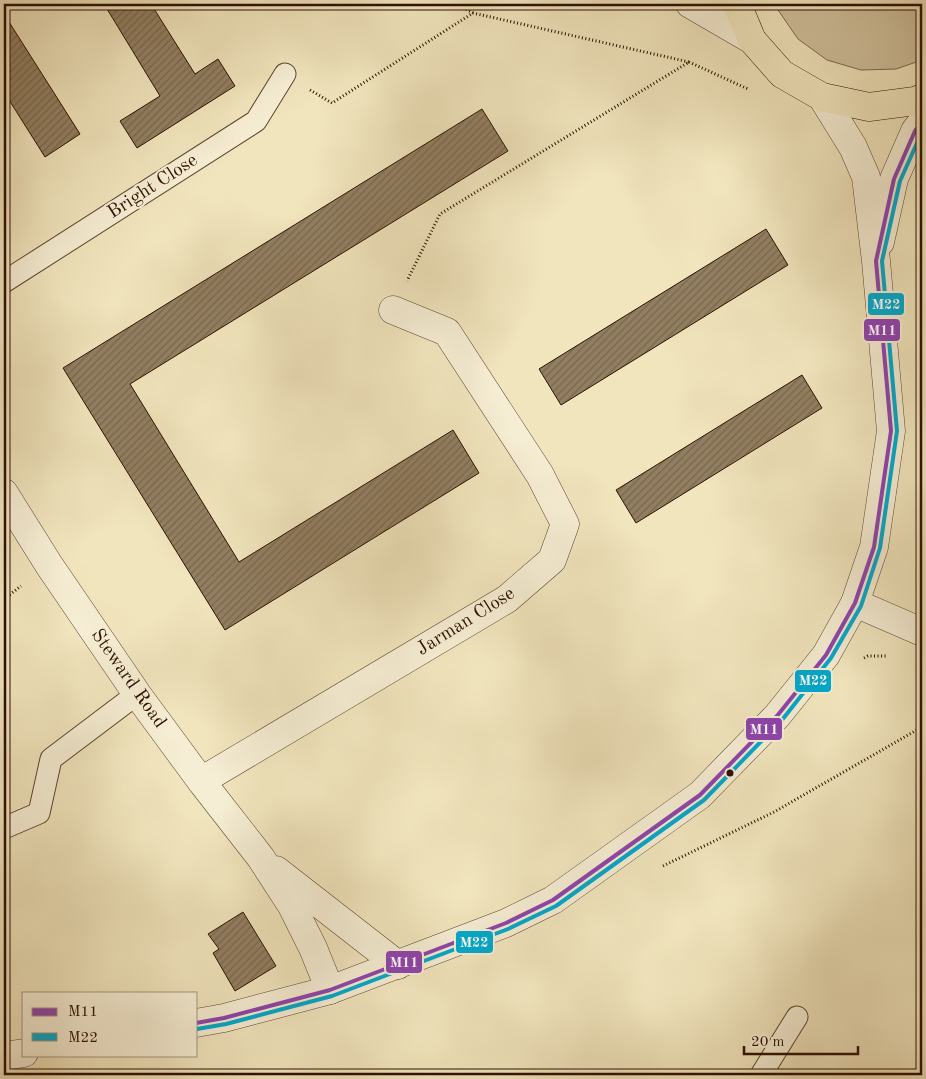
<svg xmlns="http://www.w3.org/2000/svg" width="926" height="1079" viewBox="0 0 926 1079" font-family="'Old Standard TT',serif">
  <defs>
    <pattern id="building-hatch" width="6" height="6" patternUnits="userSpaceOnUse" patternTransform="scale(1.25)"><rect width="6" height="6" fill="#927f62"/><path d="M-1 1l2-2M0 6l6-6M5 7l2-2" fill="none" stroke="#77674e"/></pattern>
  </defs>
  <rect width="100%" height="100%" fill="#f1e5bd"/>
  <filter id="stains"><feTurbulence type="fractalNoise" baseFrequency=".004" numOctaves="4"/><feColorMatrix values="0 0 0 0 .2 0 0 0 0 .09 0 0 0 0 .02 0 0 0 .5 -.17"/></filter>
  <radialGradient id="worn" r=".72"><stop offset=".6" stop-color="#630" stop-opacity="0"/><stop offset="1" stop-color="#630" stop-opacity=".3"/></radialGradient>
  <path fill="#d0c19d" stroke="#7e684e" d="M776 4H922V60L896 69 861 70 827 60 798 39 778 10Z"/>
  <path fill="url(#building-hatch)" stroke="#2c1000" d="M104 4H151L195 74 218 59 235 86 137 148 120 121 160 96Z
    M4 14 80 134 45 157 4 92Z
    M482 109 508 151 130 384 239 562 453 430 479 473 225 630 63 368Z
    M766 229 788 265 561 405 539 369Z
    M802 375 822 408 636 523 616 490Z
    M243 912 276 966 235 991 213 953 219 949 208 934Z"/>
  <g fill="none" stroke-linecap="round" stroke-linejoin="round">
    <defs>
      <path id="service" d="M4 282 256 121 285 74
        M4 828 39 813 51 759 137 694
        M761 1075 797 1017"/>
      <path id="minor" d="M4 493 49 565 137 694 201 781 261 858 292 906 313 948 330 990
        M855 603 922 632
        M201 781 507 599 552 560 565 524 540 475 447 332 393 310
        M276 870 398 965"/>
      <path id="tertiary" d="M690 4 752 40
        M880 242 894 179 915 131 922 122
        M196 1023 224 1018 330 990 506 923 553 900 700 795 777 716 826 655 855 603 874 547 891 431 876 261 866 177 853 147 822 97
        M4 1056 24 1053"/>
      <path id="primary" d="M737 4 752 40 782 74 822 97 869 107 915 101 922 98"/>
    </defs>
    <use href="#service" stroke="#5d452f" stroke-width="23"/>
    <use href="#minor" stroke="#5d452f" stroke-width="29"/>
    <use href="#tertiary" stroke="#5d452f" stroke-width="29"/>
    <use href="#primary" stroke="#2c1000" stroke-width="29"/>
    <path stroke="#2c1000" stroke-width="3" stroke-dasharray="1 2.5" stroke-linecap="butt" d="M457 4 473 13
      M689 62 748 89
      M310 90 332 103 473 13 689 62 440 214 407 281
      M4 599 21 586
      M864 658 868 656H887
      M663 866 774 812 922 727"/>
    <use href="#service" stroke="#f6eed4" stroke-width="21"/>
    <use href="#minor" stroke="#f6eed4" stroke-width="28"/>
    <use href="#tertiary" stroke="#f6eed4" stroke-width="28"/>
    <use href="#primary" stroke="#f1e5bd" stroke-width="28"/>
    <defs>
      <path id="bus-1" d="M196 1023 224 1018 330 990 506 923 553 900 700 795 777 716 826 655 855 603 874 547 891 431 876 261 894 179 915 131 922 122"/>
      <path id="bus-2" d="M197 1029 226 1024 332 996 508 929 556 906 704 800 782 720 831 658 861 606 880 548 897 431 882 261 900 181 922 132"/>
    </defs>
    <use href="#bus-1" stroke="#f6eed4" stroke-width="8"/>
    <use href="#bus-2" stroke="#f6eed4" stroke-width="8"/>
    <use href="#bus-1" stroke="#8e44ad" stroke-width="4"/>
    <use href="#bus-2" stroke="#00a9ce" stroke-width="4"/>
  </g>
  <circle fill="#2c1000" stroke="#f6eed4" stroke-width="2" cx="730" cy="773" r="4.5"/>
  <g text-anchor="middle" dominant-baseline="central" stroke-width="4.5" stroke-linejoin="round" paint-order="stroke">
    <g font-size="19" fill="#2c1000" stroke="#f6eed4">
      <text transform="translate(153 187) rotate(-33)">Bright Close</text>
      <text transform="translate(466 622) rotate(-32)">Jarman Close</text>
      <text transform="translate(128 679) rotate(55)">Steward Road</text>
    </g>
  </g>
  <g stroke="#f6eed4" stroke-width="2">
    <rect x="867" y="292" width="38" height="24" rx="5" fill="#00a9ce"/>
    <rect x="863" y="318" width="38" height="24" rx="5" fill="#8e44ad"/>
    <rect x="794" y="669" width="38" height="24" rx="5" fill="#00a9ce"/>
    <rect x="745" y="717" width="38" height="24" rx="5" fill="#8e44ad"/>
    <rect x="455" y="930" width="39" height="24" rx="5" fill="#00a9ce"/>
    <rect x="385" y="950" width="38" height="24" rx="5" fill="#8e44ad"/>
  </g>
  <g font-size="14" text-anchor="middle" font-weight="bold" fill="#fff">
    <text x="886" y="309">M22</text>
    <text x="882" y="335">M11</text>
    <text x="813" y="685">M22</text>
    <text x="764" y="734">M11</text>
    <text x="474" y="947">M22</text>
    <text x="404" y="967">M11</text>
  </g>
  <rect width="926" height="1079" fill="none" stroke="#f1e5bd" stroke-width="20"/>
  <rect x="5" y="5" width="916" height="1069" fill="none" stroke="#2c1000" stroke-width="2.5"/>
  <rect x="10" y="10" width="906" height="1059" fill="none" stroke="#2c1000"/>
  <rect x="22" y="992" width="175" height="65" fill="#f6eed4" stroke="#a5957f"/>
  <rect x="32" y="1008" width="25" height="8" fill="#8e44ad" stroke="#a5957f"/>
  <text x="68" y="1016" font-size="15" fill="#2c1000">M11</text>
  <rect x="32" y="1033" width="25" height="8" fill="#00a9ce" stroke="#a5957f"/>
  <text x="68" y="1042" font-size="15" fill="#2c1000">M22</text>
  <path d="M744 1046v8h114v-8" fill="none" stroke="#2c1000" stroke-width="2.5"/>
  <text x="751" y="1046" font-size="15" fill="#2c1000" stroke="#f6eed4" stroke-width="4" paint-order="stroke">20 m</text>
  <rect width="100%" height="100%" filter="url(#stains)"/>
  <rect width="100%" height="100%" fill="url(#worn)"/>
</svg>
